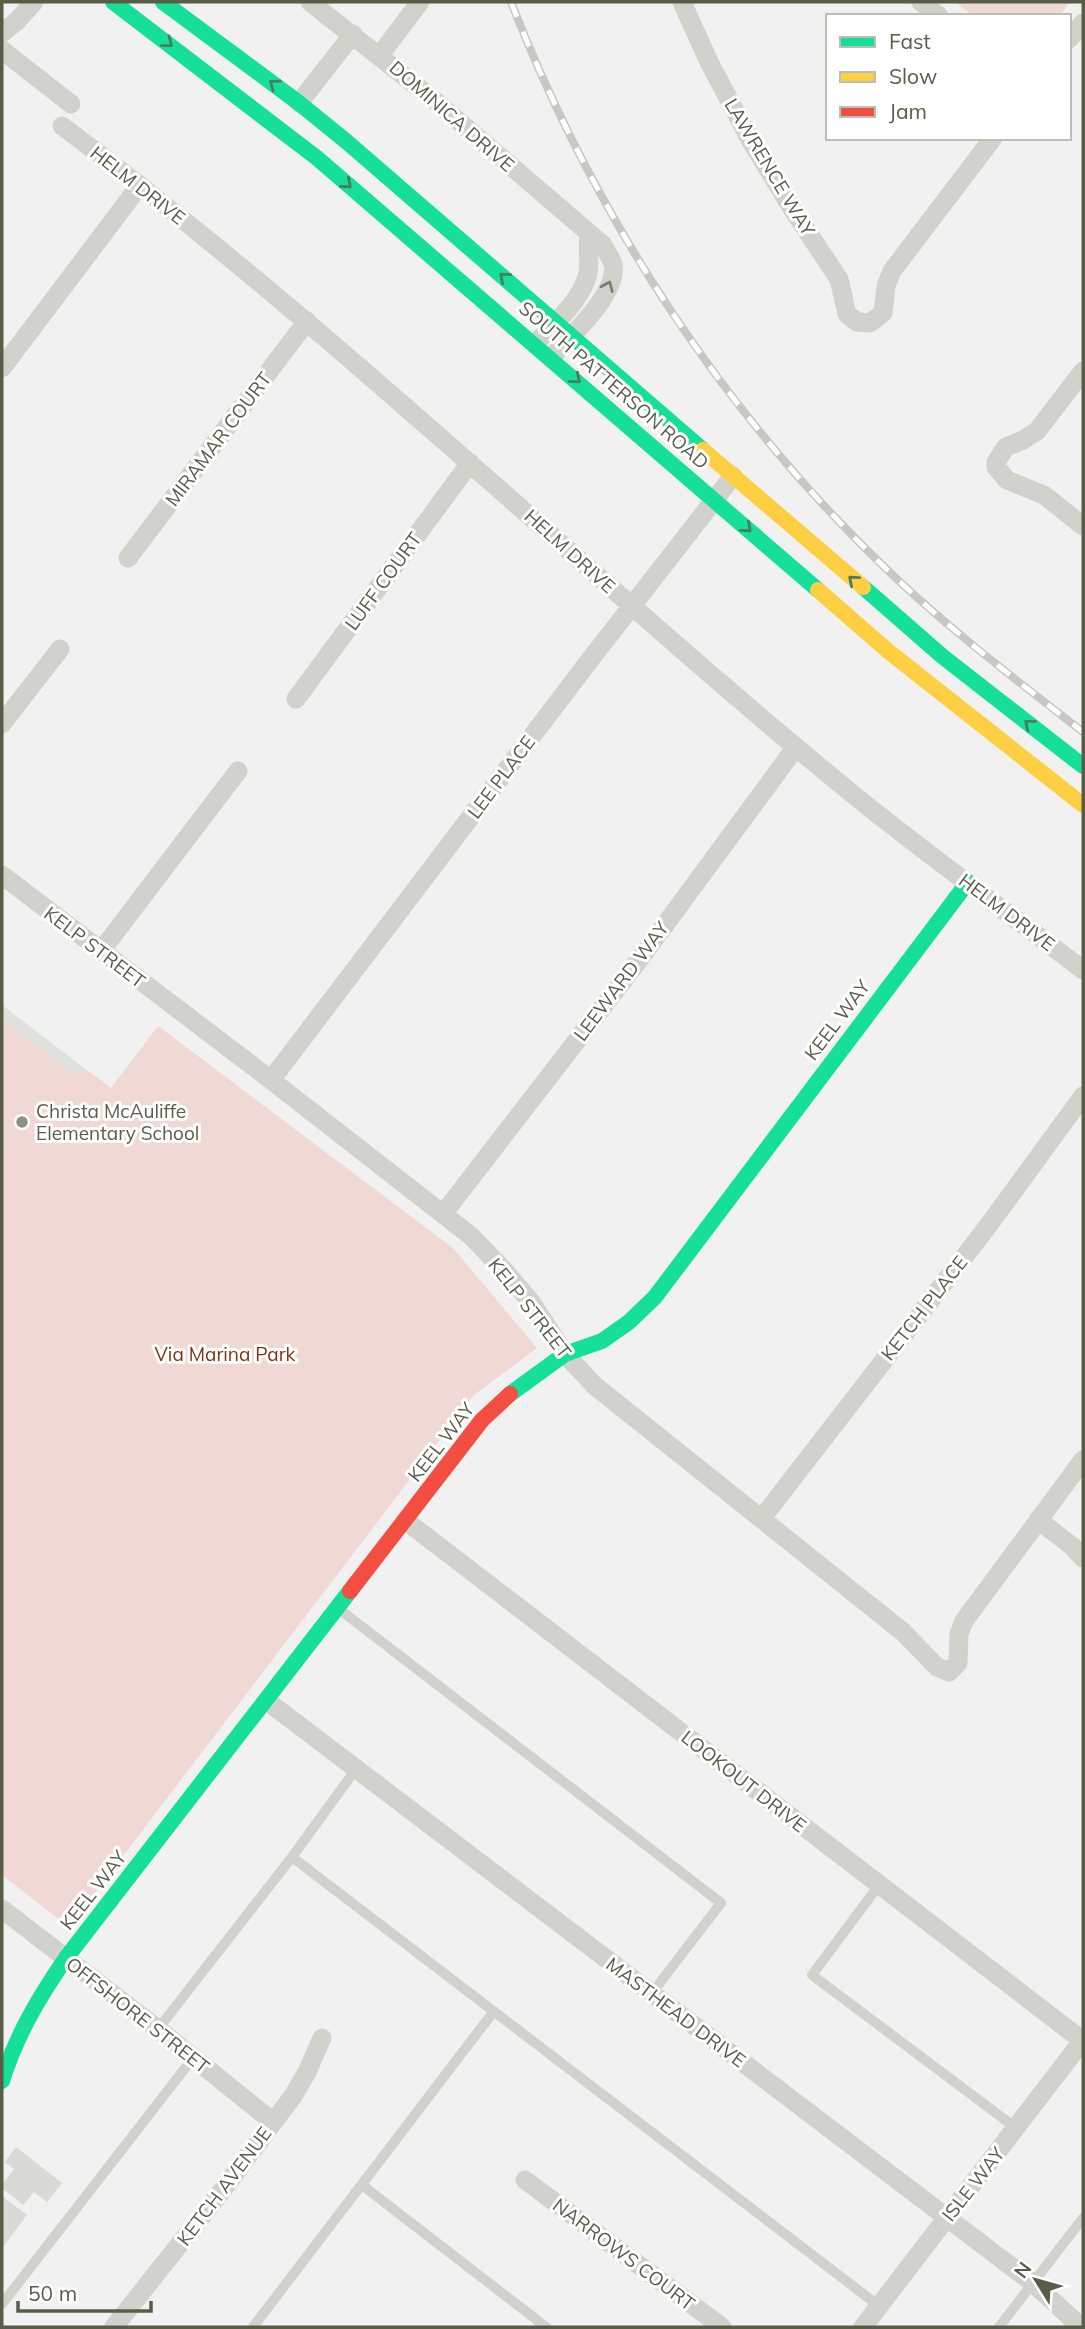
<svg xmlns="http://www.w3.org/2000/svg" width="1085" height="2329" viewBox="0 0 1085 2329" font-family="Mulish,sans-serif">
  <rect width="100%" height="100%" fill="#f1f1f1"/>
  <path fill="#dfe1df" d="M2 1005 84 1068 2 1176Z"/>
  <path fill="#f0d9d5" d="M955 2H1070L1059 16H973Z
    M2 1020 77 1076 84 1068 111 1088 158 1026 453 1248 537 1348 474 1395 69 1927 2 1875Z"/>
  <path fill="#d9d9d7" d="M16 2147 62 2183 47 2202 34 2192 23 2205 2 2188V2184L14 2169 5 2162Z
    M2 2196 27 2215 2 2248Z"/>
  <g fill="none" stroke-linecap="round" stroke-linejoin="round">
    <path stroke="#d1d2cc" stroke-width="10" d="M339 1609 721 1903 652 1993
      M292 1857 879 2306
      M879 1885 812 1975 1016 2128
      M158 2029 292 1857 356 1769
      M362 2185 546 2327
      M2 2304 193 2058
      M253 2327 494 2011
      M999 2327 1083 2218"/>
    <path stroke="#d1d2cc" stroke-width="19" d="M310 2 428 95 603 245C606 251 611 258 613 264 619 294 569 337 551 358
      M682 2 709 62 751 141 793 210 839 279 847 314 857 322 870 323 883 313 886 286 892 271 993 138
      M921 2 939 16
      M2 33 17 21 34 2
      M1069 39 1083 23
      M2 50 71 104
      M380 55 420 2
      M299 103 353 34
      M62 126C338 332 584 574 850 792 926 854 1006 911 1083 970
      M535 344C553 324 582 301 588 273 590 262 587 248 589 235
      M2 368 140 185
      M1083 371 1037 431 1023 440 1006 447 996 462V467L1007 480 1044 495 1083 526
      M128 558 307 321
      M296 699 470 463
      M2 724 60 649
      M2 875 271 1080 471 1236 502 1268 531 1302 565 1354 595 1386 903 1632 937 1667 949 1672 958 1663 959 1634 964 1621 1083 1460
      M101 951 238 771
      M271 1080 586 665 733 476
      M443 1214 639 960 796 747
      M762 1518 988 1226 1083 1096
      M1038 1520 1072 1546 1083 1558
      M406 1521 1083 2041
      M267 1701 1033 2283 1081 2327
      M2 1909 158 2029 273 2122
      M525 2180 722 2327
      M114 2327 221 2192 293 2096 307 2072 322 2038
      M863 2327 1083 2040"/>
    <path stroke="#16e098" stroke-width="16" d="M113 2 317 158 818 590
      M163 2 299 103 347 142 703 450
      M863 587 942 656 1083 766
      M510 1394 565 1354 602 1341 629 1322 655 1297 968 882
      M2 2081C16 2036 39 1997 66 1958L350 1591"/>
    <path stroke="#ffcf43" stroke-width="16" d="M703 450 863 587
      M818 590 888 651 1083 805"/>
    <path stroke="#f24e42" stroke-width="16" d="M350 1591 482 1420 510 1394"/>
    <defs>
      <path id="rail" d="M511 2C596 220 727 420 899 581 957 635 1020 683 1083 732"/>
    </defs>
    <use href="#rail" stroke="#c7c8c5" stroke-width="8"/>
    <use href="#rail" stroke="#fff" stroke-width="5" stroke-dasharray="16" stroke-linecap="butt"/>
  </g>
  <defs><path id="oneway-chevron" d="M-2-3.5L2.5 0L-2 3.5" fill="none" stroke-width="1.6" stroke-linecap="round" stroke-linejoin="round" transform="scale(1.75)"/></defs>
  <g stroke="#487e5b">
    <use href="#oneway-chevron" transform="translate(168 43) rotate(38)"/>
    <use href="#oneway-chevron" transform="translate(274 84) rotate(-143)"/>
    <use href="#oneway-chevron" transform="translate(347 184) rotate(40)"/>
    <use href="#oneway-chevron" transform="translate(504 277) rotate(-139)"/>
    <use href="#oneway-chevron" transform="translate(576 379) rotate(41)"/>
    <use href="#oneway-chevron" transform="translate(747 528) rotate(41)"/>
    <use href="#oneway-chevron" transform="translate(853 580) rotate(-139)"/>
    <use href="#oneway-chevron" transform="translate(1029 724) rotate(-142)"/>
  </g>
  <use stroke="#7c806f" href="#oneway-chevron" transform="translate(608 286) rotate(-67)"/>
  <circle fill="#8e9182" stroke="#fff" stroke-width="2.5" cx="22" cy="1122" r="7"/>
  <g text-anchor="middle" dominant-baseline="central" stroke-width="6" stroke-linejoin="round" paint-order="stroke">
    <g font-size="19" fill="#585d47" stroke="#fff">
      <text transform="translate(452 116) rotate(41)">DOMINICA DRIVE</text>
      <text transform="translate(770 167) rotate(59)">LAWRENCE WAY</text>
      <text transform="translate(138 185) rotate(38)">HELM DRIVE</text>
      <text transform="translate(614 385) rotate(41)">SOUTH PATTERSON ROAD</text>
      <text transform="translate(218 439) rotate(-53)">MIRAMAR COURT</text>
      <text transform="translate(570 551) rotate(42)">HELM DRIVE</text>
      <text transform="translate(383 581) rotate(-54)">LUFF COURT</text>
      <text transform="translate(501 777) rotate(-53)">LEE PLACE</text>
      <text transform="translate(1007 912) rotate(37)">HELM DRIVE</text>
      <text transform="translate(95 947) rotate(37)">KELP STREET</text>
      <text transform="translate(621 981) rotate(-53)">LEEWARD WAY</text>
      <text transform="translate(837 1020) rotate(-53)">KEEL WAY</text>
      <text transform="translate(530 1308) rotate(52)">KELP STREET</text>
      <text transform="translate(924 1308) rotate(-52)">KETCH PLACE</text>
      <text transform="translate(441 1442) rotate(-52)">KEEL WAY</text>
      <text transform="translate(744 1781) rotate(38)">LOOKOUT DRIVE</text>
      <text transform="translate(93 1890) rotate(-52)">KEEL WAY</text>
      <text transform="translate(676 2012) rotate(37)">MASTHEAD DRIVE</text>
      <text transform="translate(138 2015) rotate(38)">OFFSHORE STREET</text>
      <text transform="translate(973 2184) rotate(-52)">ISLE WAY</text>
      <text transform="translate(224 2186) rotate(-53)">KETCH AVENUE</text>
      <text transform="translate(624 2254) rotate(37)">NARROWS COURT</text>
    </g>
    <g font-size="19" fill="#585d47" stroke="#fff" text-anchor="start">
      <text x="36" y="1111">Christa McAuliffe<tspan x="36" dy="22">Elementary School</tspan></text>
    </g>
    <g font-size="19" fill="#803116" stroke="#fff">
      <text x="225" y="1354">Via Marina Park</text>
    </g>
  </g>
  <rect width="1085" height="2329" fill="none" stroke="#585d47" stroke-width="7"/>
  <rect x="826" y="14" width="245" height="126" fill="#ffffff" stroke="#bcbeb5" stroke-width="2"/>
  <rect x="840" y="37" width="35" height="10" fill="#16e098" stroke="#bcbeb5" stroke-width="2"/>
  <text x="889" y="49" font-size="21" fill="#585d47">Fast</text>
  <rect x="840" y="72" width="35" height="10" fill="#ffcf43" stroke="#bcbeb5" stroke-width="2"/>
  <text x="889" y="84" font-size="21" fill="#585d47">Slow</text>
  <rect x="840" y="107" width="35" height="10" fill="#f24e42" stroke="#bcbeb5" stroke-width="2"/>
  <text x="889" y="119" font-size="21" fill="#585d47">Jam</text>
  <g transform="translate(1036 2280) rotate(307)" stroke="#ffffff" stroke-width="5" paint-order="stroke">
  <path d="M0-5L12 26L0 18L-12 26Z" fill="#585d47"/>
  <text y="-10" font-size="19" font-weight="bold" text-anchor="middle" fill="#585d47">N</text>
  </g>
  <path d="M18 2301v10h133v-10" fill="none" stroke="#585d47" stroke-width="3.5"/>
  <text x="28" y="2301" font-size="21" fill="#585d47" stroke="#ffffff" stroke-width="5" paint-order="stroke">50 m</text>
</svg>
